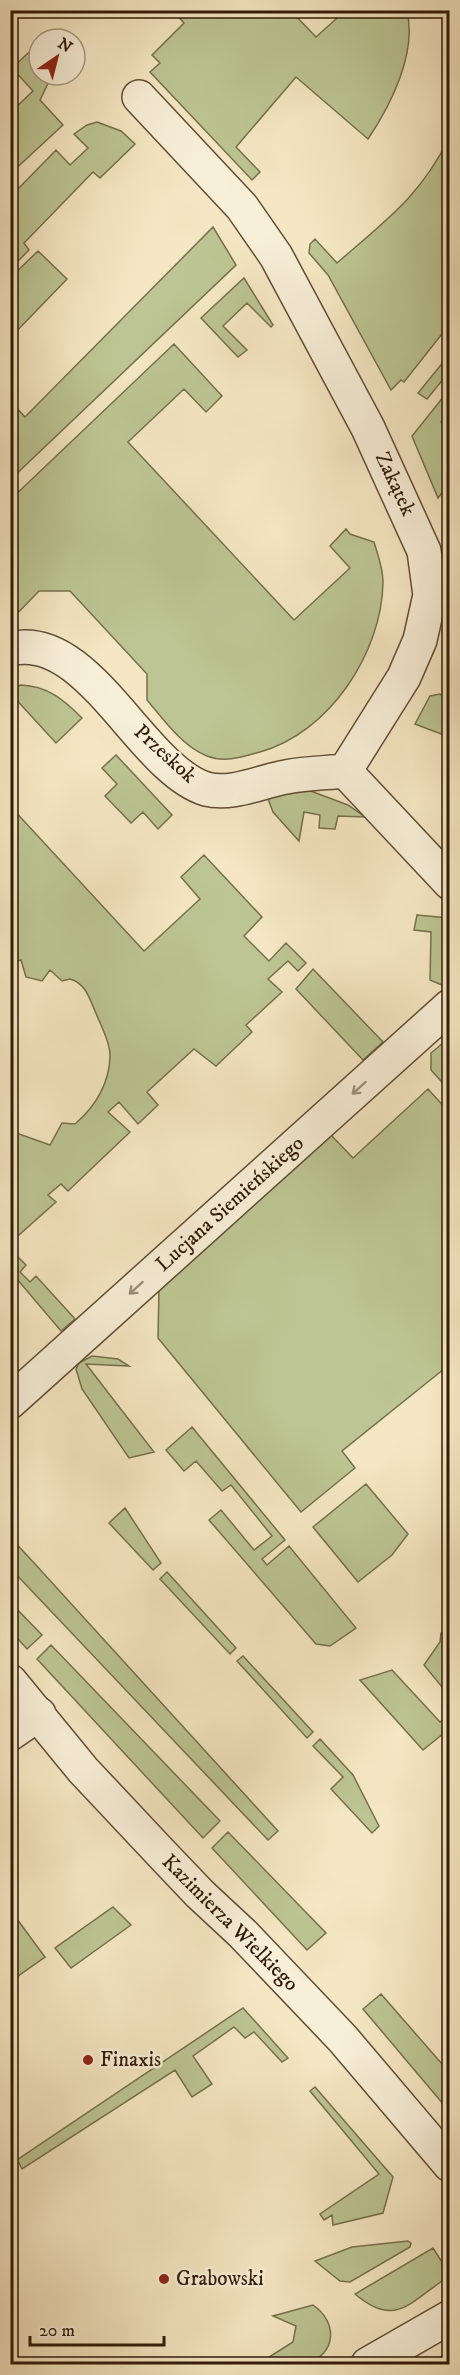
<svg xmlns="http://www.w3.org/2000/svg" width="460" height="2375" viewBox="0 0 460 2375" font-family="'IM FELL DW Pica',serif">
  <rect width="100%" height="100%" fill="#f5e7c3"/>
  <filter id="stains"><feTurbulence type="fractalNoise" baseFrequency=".00333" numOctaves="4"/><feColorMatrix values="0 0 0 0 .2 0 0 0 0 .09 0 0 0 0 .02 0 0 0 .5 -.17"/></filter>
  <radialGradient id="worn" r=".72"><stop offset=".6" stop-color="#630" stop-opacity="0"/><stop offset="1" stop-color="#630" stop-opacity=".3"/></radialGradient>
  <path fill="#bcc593" stroke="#76704c" stroke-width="1.5" d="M173 11H291L316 37 345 11H407C417 53 391 105 368 139L296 77 236 147 260 172 252 180 150 72 160 63 152 55 184 23Z
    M39 43V75H52L40 100 63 125 11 173V112L33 91 12 68Z
    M97 122 121 131 135 144 100 178 93 172 24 243 29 250 11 268V196L56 150 70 165 88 148 74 134 87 125Z
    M449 138V325L404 382 401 380 391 390 328 275 309 253 310 244 315 239 337 263C385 221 420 197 449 138Z
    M213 227 236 265 11 479V402L25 417Z
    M38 251 67 279 11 337V277Z
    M244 278 273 325 271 327 247 303 223 326 247 350 238 357 201 318Z
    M174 344 222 396 206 412 184 389 128 442 294 620 350 568 330 546 346 529 350 534 374 542C378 555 383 568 383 582 382 653 329 733 260 752 242 757 225 763 207 756 183 747 163 719 147 700V674L70 591H39L11 620V499Z
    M449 355V372L427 399 418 393Z
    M449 390V412L441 422 449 430V484L438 498 412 436Z
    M21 685C48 686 64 700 82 718L56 743 11 694V688Z
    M440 694 449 703V737L415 724 430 696Z
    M116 755 172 815 158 829 143 812 131 823 105 796 117 784 102 768Z
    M308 790 348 805 365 817 338 816 335 829 319 828 320 815 304 812 299 841 273 812 267 796Z
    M11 807 144 951 200 899 181 877 204 855 262 917 244 936 269 961 286 943 306 963 298 971 288 961 268 979 282 992 246 1025 252 1032 216 1066 194 1049 147 1092 158 1105 138 1124 119 1102 108 1112 130 1132 68 1191 61 1184 48 1195 56 1202 11 1242 10 1169 14 1168 11 1131 50 1145 62 1123 75 1124C95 1107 110 1083 110 1055 110 1041 100 1024 95 1011 89 997 85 983 70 979L62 981 50 970 42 981 26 977 21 960 11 963Z
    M417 915 449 918V988L430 980 431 932 414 930Z
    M313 969 383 1042 363 1060 296 989Z
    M449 1038V1090L431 1070V1053Z
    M428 1089 449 1112V1365L342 1451 355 1468 301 1512 158 1338 159 1288 330 1134 353 1158Z
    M11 1250 26 1265 20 1272 30 1282 36 1276 75 1319 61 1331 11 1272Z
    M92 1356 118 1359 129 1366 86 1364 154 1452 129 1458 82 1389 76 1369 79 1363Z
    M192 1427 285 1540 262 1559 267 1565 289 1546 356 1628 330 1646 316 1644 209 1520 221 1510 254 1550 272 1536 231 1485 222 1491 196 1461 184 1471 166 1450Z
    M366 1484 408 1534 392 1555 358 1582 313 1527Z
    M125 1508 161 1563 153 1570 109 1523Z
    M10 1537 35 1564 278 1831 268 1840 11 1569Z
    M167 1572 236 1648 230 1654 160 1579Z
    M10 1602 42 1635 27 1649 11 1631Z
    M449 1626V1681L442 1687 424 1665 440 1642 441 1633Z
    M51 1645 220 1821 203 1838 37 1659Z
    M243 1656 313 1732 307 1738 237 1661Z
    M392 1670 440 1722 449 1715V1729L423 1750 360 1680Z
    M320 1739 353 1775 379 1826 372 1833 331 1789 343 1777 313 1746Z
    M228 1832 326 1933 307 1950 212 1848Z
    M113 1907 131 1925 71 1968 55 1948Z
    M14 1915 45 1957 11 1981V1918Z
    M381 1994 449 2072V2111L363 2009Z
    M243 2008 288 2058 282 2062 254 2032 245 2038 234 2027 193 2056 212 2084 192 2097 175 2070 22 2169 19 2163 11 2169V2164Z
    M315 2087 393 2177 383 2213 333 2225 332 2215 324 2220 320 2214 379 2174 310 2091Z
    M408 2241 411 2243 410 2247 350 2282 340 2281 315 2261 352 2247Z
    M433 2248 442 2262 445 2279C409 2303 395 2328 355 2294Z
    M313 2305C338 2322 337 2354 306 2364 293 2368 272 2365 258 2364L293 2342 296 2326 273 2316Z
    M449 2352V2364H428Z"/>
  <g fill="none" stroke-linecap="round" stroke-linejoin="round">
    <defs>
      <path id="minor" d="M139 97 242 207 276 256 368 428 424 551 430 595 420 640 404 677 345 771
        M10 649C88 629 141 769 206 789 232 796 262 781 286 777 306 773 326 773 345 771
        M345 771 450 883
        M10 1402 450 1006
        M10 1734 39 1714"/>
      <path id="tertiary" d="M10 1681 83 1770 160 1852 200 1894 243 1934 343 2039 450 2165
        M368 2364 450 2317"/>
    </defs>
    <use href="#minor" stroke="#614d35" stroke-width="36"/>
    <use href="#tertiary" stroke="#614d35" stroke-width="36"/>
    <use href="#minor" stroke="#f8efd8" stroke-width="33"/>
    <use href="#tertiary" stroke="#f8efd8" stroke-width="33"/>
  </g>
  <defs><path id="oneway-shaft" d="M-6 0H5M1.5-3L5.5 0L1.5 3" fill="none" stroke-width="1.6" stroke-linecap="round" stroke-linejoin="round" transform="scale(1.5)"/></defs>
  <g stroke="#9e8f7a">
    <use href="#oneway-shaft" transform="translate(359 1088) rotate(138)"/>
    <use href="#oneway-shaft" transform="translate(136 1288) rotate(138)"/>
  </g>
  <g fill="#8f2418" stroke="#f8efd8" stroke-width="2">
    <circle cx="88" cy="2060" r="6"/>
    <circle cx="164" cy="2279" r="6"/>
  </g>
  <g text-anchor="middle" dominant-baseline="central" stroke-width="5" stroke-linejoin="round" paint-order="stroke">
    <g font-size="21" fill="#301a06" stroke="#f8efd8">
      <text transform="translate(395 484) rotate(65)">Zakątek</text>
      <text transform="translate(165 754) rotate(42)">Przeskok</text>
      <text transform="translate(230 1204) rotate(-42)">Lucjana Siemieńskiego</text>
      <text transform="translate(230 1923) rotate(45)">Kazimierza Wielkiego</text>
    </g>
    <g font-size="21" fill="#301a06" stroke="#f8efd8" text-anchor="start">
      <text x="100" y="2060">Finaxis</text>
      <text x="176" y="2279">Grabowski</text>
    </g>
  </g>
  <rect width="460" height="2375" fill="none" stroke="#f5e7c3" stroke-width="36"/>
  <rect x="12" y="12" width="436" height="2351" fill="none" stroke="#301a06" stroke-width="3"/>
  <rect x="18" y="18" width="424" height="2339" fill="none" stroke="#301a06" stroke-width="1.5"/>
  <g transform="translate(57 57) rotate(35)"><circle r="28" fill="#f8efd8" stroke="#a89a84" stroke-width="1.5"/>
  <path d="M0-4.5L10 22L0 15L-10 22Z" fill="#8f2418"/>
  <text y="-9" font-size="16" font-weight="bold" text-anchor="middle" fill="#301a06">N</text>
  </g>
  <path d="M30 2336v9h134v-9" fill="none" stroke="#301a06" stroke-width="3"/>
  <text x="39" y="2336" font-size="18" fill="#301a06" stroke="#f8efd8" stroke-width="4.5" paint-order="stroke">20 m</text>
  <rect width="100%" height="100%" filter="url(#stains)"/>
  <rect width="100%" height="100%" fill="url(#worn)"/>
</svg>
